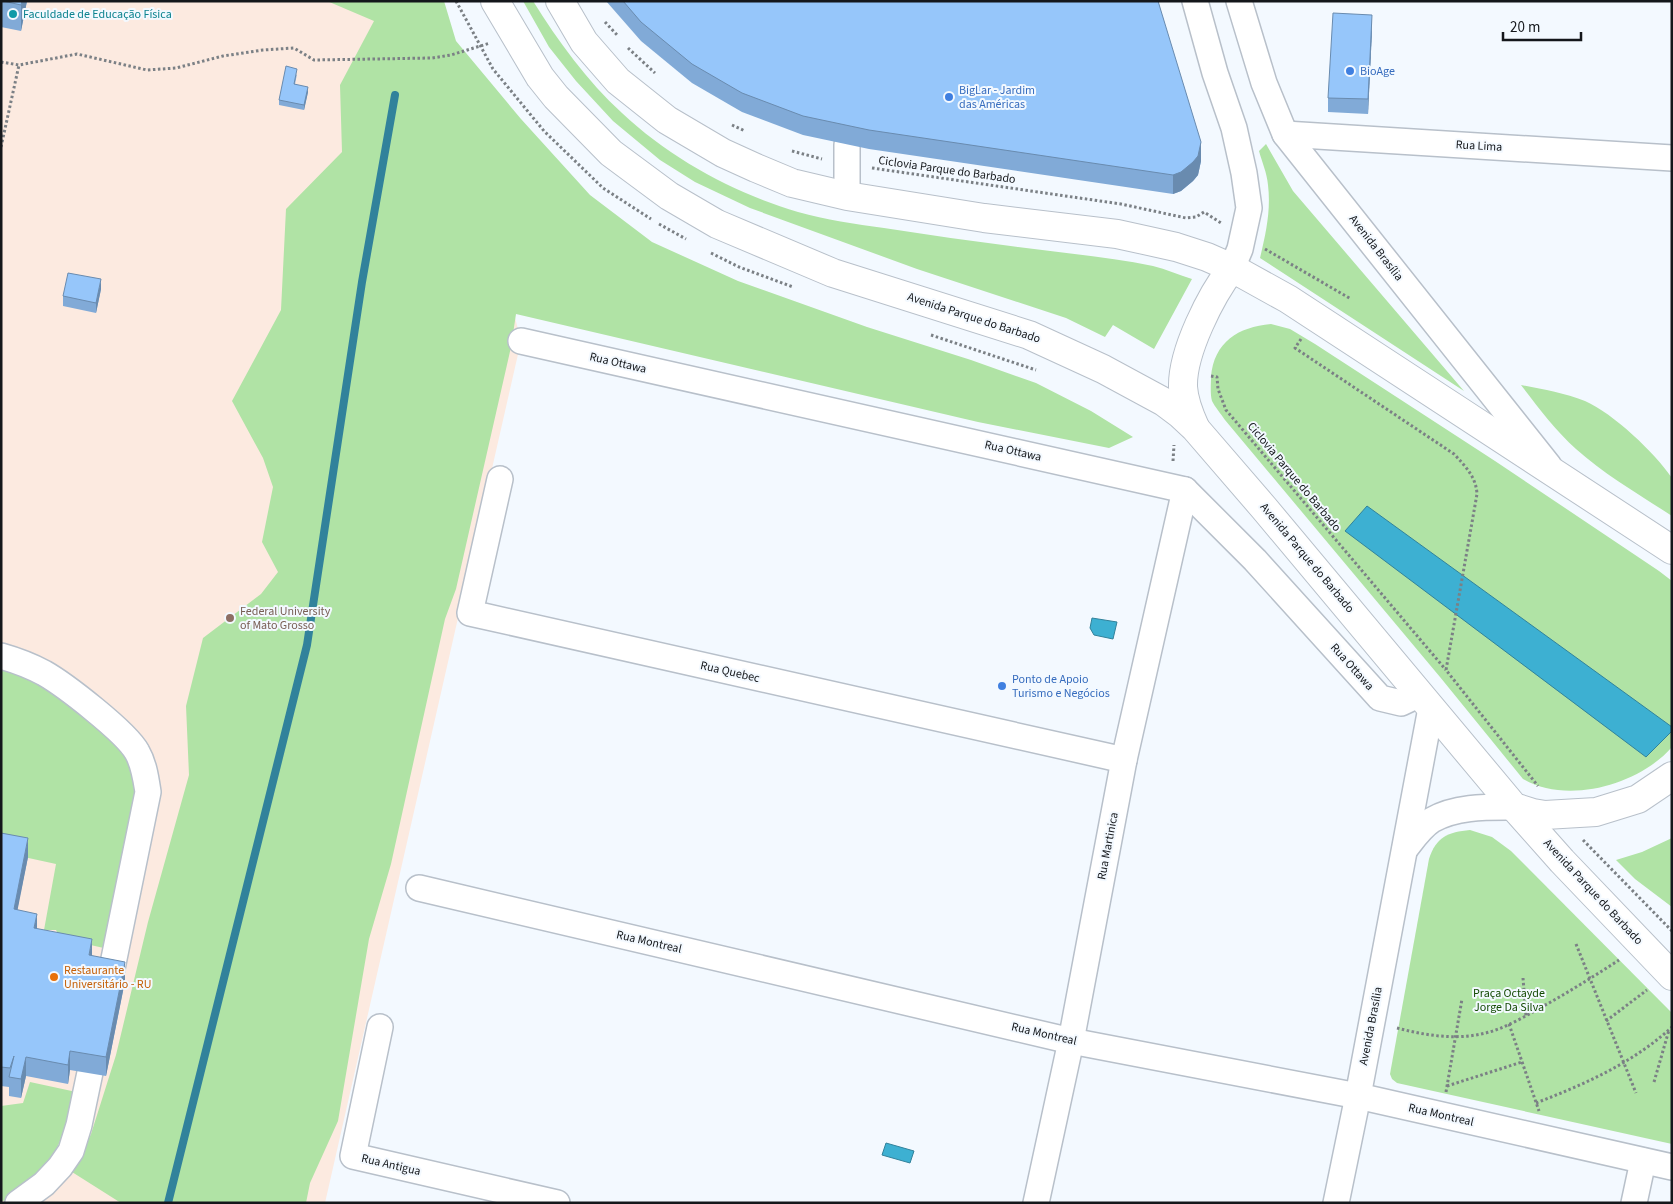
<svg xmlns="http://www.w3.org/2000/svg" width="1673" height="1204" font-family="'Source Sans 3',sans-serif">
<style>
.education{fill:#fceae0}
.green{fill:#b0e3a5}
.water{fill:#3db0d2;stroke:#31829b}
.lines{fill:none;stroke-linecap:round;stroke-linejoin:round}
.stream{stroke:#31829b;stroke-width:8}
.minor-casing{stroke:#b8c0ca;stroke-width:28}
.major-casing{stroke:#b8c0ca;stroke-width:30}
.path{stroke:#7b8085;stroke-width:3;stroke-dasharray:2.5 2.5;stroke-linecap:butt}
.minor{stroke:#fff;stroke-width:25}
.major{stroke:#fff;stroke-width:28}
.wall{fill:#81aad7}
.shaded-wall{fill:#698baf}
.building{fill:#96c6fa;stroke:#698baf}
.culture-dot{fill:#0f9aa8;stroke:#f3f9ff;stroke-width:2}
.shop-dot{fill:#3f7fe0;stroke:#f3f9ff;stroke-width:2}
.education-dot{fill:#8d6e63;stroke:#f3f9ff;stroke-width:2}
.food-dot{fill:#e8710a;stroke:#f3f9ff;stroke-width:2}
.labels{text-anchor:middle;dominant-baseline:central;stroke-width:4;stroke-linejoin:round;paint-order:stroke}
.culture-label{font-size:12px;fill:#0d838f;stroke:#f3f9ff;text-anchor:start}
.shop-label{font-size:12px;fill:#366cbe;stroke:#f3f9ff;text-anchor:start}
.street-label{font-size:12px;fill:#14171b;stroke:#f3f9ff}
.education-label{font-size:12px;fill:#785e54;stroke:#f3f9ff;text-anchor:start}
.food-label{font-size:12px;fill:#c56008;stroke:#f3f9ff;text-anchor:start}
.park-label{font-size:12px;fill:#144b04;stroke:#f3f9ff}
</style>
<rect width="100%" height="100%" fill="#f3f9ff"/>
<path class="education" d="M 1,1 L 438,1 L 454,79 L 521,341 L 325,1203 L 1,1203 Z"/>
<g class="green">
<path d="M 327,1 L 444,1 L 456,41 L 521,119 L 590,195 L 652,242 L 738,281 L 867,327 L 971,360 L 1036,383 L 1091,411 L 1133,437 L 1109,448 L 978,422 L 516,314 L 511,347 L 456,589 L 445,619 L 391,864 L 369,939 L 338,1121 L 310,1183 L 306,1203 L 121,1203 L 72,1172 L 91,1134 L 116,1055 L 148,922 L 189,775 L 186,706 L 203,638 L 261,594 L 278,572 L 262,542 L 273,487 L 263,458 L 232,401 L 281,310 L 286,209 L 342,152 L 340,85 L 374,21 Z"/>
<path d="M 523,1 L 533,1 C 558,41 587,81 622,113 C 671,159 734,193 798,212 C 826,220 855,224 884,228 C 928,235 973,241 1018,247 C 1063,253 1109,257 1153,266 C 1166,269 1179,275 1192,279 L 1154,349 L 1113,325 L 1105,337 L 1066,318 L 917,269 L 750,208 L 695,182 L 660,160 L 613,121 L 576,81 L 549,47 Z"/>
<path d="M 1266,144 L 1293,191 L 1464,391 L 1260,258 C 1266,233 1271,210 1268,185 C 1267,173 1262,162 1259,151 Z"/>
<path d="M 1271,324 L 1290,329 L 1315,344 L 1495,461 L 1659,571 L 1672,581 L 1672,747 C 1639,785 1567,805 1523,779 L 1440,677 L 1225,420 C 1221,414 1215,407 1212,401 C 1210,394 1211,384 1211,377 C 1214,342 1238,327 1271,324 Z"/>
<path d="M 1521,385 C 1542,389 1564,393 1585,401 C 1614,414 1654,452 1672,478 L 1672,516 C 1640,495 1605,475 1576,449 C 1555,430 1538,407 1521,385 Z"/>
<path d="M 1,664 L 34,676 L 107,729 L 140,770 L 108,949 L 60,938 L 56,930 L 44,930 L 56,864 L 1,852 Z"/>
<path d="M 1470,830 L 1492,837 L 1511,851 L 1672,1013 L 1672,1144 L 1397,1083 L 1392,1079 L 1390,1074 L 1429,859 C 1436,837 1448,832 1470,830 Z"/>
<path d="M 1672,838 L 1672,907 L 1635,879 L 1616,860 L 1642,852 Z"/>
<path d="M 30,1082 L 81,1093 L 46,1173 L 12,1200 L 1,1201 L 1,1106 L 23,1103 Z"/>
</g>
<g class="water">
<path d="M 1367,506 L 1672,727 L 1672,731 L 1646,757 L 1345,531 Z"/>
<path d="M 1092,618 L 1117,622 L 1113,639 L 1094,635 L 1090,628 Z"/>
<path d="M 886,1143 L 914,1151 L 910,1163 L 882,1155 Z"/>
</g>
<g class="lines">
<path class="stream" d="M 168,1203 L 307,645 L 362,282 L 395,95"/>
<defs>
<g id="minor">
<path d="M 1195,1 L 1215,73 L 1234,128 L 1244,173 L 1249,208 L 1240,249 L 1232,268"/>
<path d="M 1239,1 L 1264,83 L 1285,134 L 1549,466"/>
<path d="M 1285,134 L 1672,158"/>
<path d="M 847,145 L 847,196"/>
<path d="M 521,341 L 1185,490 L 1255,560 L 1380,698 L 1401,703 L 1420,694"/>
<path d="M 500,479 L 470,613 L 1124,760"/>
<path d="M 1,656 C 15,660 31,666 44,673 C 65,685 126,732 137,752 C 144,764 146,779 148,792 L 107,993"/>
<path d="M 1405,849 C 1413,839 1421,827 1432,820 C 1456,806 1488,807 1514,807"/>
<path d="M 419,888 L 1071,1041 L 1358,1096 L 1672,1167"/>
<path d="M 380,1027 L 353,1156 L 557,1203"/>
<path d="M 18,1203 L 44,1184 L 60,1167 L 71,1151 L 79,1125 L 97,1039"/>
<path d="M 1036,1203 L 1071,1041 L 1124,760 L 1185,490"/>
<path d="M 1336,1203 L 1358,1096 L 1431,708"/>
<path d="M 1634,1203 L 1643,1161"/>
</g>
<g id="major">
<path d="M 495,1 L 540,77 L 556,97 L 611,153 L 669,196 L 717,224 L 833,273 L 1029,335 L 1103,369 L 1164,402 L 1180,414 L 1195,428 L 1264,508 L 1514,807 L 1533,813 L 1545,815 L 1596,812 L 1638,799 L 1672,776"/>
<path d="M 560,1 L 584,42 L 618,81 L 667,120 L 723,153 L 756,168 L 792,183 L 847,196 L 984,218 L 1117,234 L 1176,247 L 1207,257 L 1232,268 L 1288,299 L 1672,550"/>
<path d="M 1195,427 C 1189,414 1184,402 1183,387 C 1182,352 1211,295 1232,268"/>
<path d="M 1514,807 L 1562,861 L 1672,976"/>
</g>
</defs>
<use href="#minor" class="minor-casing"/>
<use href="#major" class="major-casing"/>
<g class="path">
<path d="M 456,1 L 493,69 L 544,131 L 603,188 L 651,219"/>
<path d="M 605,22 L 618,36"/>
<path d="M 628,48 L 655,73"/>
<path d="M 1,62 L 19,65 L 77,54 L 147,70 L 176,68 L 223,56 L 263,50 L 294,48 L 314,60 L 432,58 L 451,55 L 490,43"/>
<path d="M 732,125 L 745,131"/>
<path d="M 1,147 L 19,65"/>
<path d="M 792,151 L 822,159"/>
<path d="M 872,168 L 1121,204 L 1186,218 L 1196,217 L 1204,212 L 1221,223"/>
<path d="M 659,224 L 686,239"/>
<path d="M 1265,249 L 1351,299"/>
<path d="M 711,253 L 739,267 L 793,287"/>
<path d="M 931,335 L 1036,370"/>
<path d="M 1301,339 L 1295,348 L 1454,454 C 1466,467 1476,477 1477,494 L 1446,670 L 1538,786"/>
<path d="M 1211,376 L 1217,377 L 1218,389 L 1226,410 L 1446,670"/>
<path d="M 1173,461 L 1174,445"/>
<path d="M 1583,840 L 1672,931"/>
<path d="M 1576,944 L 1636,1093"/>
<path d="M 1523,978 L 1526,1016"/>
<path d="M 1606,1021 L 1647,990"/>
<path d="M 1509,1024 L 1539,1111"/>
<path d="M 1397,1028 C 1424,1035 1453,1040 1481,1034 C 1502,1030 1522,1018 1540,1008 C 1567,993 1593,977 1619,960"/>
<path d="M 1654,1082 L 1669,1030"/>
<path d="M 1447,1086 L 1522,1062"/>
<path d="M 1446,1092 L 1462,999"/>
<path d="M 1536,1103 C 1585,1084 1633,1063 1672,1027"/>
</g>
<use href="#minor" class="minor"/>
<use href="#major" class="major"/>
</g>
<g class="wall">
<path d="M 1,1 L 27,1 L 21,31 L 1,27 Z"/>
<path d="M 606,1 L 1158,1 L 1201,161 L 1198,175 L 1193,181 L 1181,191 L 1173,194 L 869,149 L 803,135 L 742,112 L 692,83 L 641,41 Z"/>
<path d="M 1372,30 L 1368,114 L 1328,112 L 1328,98 Z"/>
<path d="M 297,74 L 295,84 L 308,92 L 304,110 L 279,105 L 279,100 Z"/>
<path d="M 101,289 L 96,313 L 63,306 L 63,296 Z"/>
<path d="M 1,833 L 28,857 L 17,910 L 37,929 L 92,956 L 125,981 L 106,1076 L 70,1070 L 68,1084 L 26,1076 L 21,1098 L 9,1096 L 9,1087 L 1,1086 Z"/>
</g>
<g class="shaded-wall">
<path d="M 22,1 L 27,1 L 21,31 L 21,5 Z"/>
<path d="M 1372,15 L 1372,30 L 1368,114 L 1368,99 Z"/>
<path d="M 308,87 L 308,92 L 304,110 L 304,105 Z"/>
<path d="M 1201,142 L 1201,161 L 1198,175 L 1193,181 L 1181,191 L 1173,194 L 1173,175 Z"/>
<path d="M 101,279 L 101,289 L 96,313 L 96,303 Z"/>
<path d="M 28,838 L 28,857 L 14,928 L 14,909 Z"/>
<path d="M 37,914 L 37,933 L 34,928 Z"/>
<path d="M 92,939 L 92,958 L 89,955 Z"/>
<path d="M 125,962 L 125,981 L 106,1076 L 106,1057 Z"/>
<path d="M 70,1051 L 70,1070 L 68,1084 L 68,1065 Z"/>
<path d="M 26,1057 L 26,1076 L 21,1098 L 21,1079 Z"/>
</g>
<g class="building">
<path d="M 3,1 L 22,1 L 21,5 Z"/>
<path d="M 623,1 L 1158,1 L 1201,142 L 1198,156 L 1193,162 L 1181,172 L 1173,175 L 869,130 L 803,116 L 742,93 L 692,64 L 641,22 Z"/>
<path d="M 1333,13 L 1372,15 L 1368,99 L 1328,98 Z"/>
<path d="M 286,66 L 297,69 L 294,84 L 308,87 L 304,105 L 279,100 Z"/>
<path d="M 68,273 L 101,279 L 96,303 L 63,296 Z"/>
<path d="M 1,833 L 28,838 L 14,909 L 37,914 L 34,928 L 92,939 L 89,955 L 125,962 L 106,1057 L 70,1051 L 68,1065 L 26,1057 L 21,1079 L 9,1077 L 14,1056 L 10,1068 L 1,1067 Z"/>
</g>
<circle class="culture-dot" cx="13" cy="14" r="5"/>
<g class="shop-dot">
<circle cx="1350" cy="71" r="5"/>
<circle cx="949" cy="97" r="5"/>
<circle cx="1002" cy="686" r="5"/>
</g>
<circle class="education-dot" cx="230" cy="618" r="5"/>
<circle class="food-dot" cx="54" cy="977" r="5"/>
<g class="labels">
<g class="culture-label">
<text x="23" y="14">Faculdade de Educação Física</text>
</g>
<g class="shop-label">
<text x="1360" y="71">BioAge</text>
<text x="959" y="90">BigLar - Jardim<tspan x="959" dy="14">das Américas</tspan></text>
<text x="1012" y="679">Ponto de Apoio<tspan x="1012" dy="14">Turismo e Negócios</tspan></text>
</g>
<g class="street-label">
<text transform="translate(1479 146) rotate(3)">Rua Lima</text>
<text transform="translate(947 170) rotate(8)">Ciclovia Parque do Barbado</text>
<text transform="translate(1376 248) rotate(52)">Avenida Brasília</text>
<text transform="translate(974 318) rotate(18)">Avenida Parque do Barbado</text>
<text transform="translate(618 363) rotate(13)">Rua Ottawa</text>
<text transform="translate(1013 451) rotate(13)">Rua Ottawa</text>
<text transform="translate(1294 477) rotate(50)">Ciclovia Parque do Barbado</text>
<text transform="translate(1307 558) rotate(50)">Avenida Parque do Barbado</text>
<text transform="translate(1352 667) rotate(48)">Rua Ottawa</text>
<text transform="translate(730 672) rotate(13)">Rua Quebec</text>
<text transform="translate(1108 846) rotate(-79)">Rua Martinica</text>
<text transform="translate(1593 892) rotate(47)">Avenida Parque do Barbado</text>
<text transform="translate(649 942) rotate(13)">Rua Montreal</text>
<text transform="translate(1371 1026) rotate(-79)">Avenida Brasília</text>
<text transform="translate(1044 1034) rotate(13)">Rua Montreal</text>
<text transform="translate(1441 1115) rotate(13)">Rua Montreal</text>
<text transform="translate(391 1165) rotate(13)">Rua Antigua</text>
</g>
<g class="education-label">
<text x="240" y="611">Federal University<tspan x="240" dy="14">of Mato Grosso</tspan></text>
</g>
<g class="food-label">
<text x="64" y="970">Restaurante<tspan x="64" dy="14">Universitário - RU</tspan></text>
</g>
<g class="park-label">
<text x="1509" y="993">Praça Octayde<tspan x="1509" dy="14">Jorge Da Silva</tspan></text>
</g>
</g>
<rect width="1673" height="1204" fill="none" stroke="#14171b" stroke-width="5"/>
<path d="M1503 32v8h78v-8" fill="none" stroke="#14171b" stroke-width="2.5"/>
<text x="1510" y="32" font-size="15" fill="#14171b" stroke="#f3f9ff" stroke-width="4" paint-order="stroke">20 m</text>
</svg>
